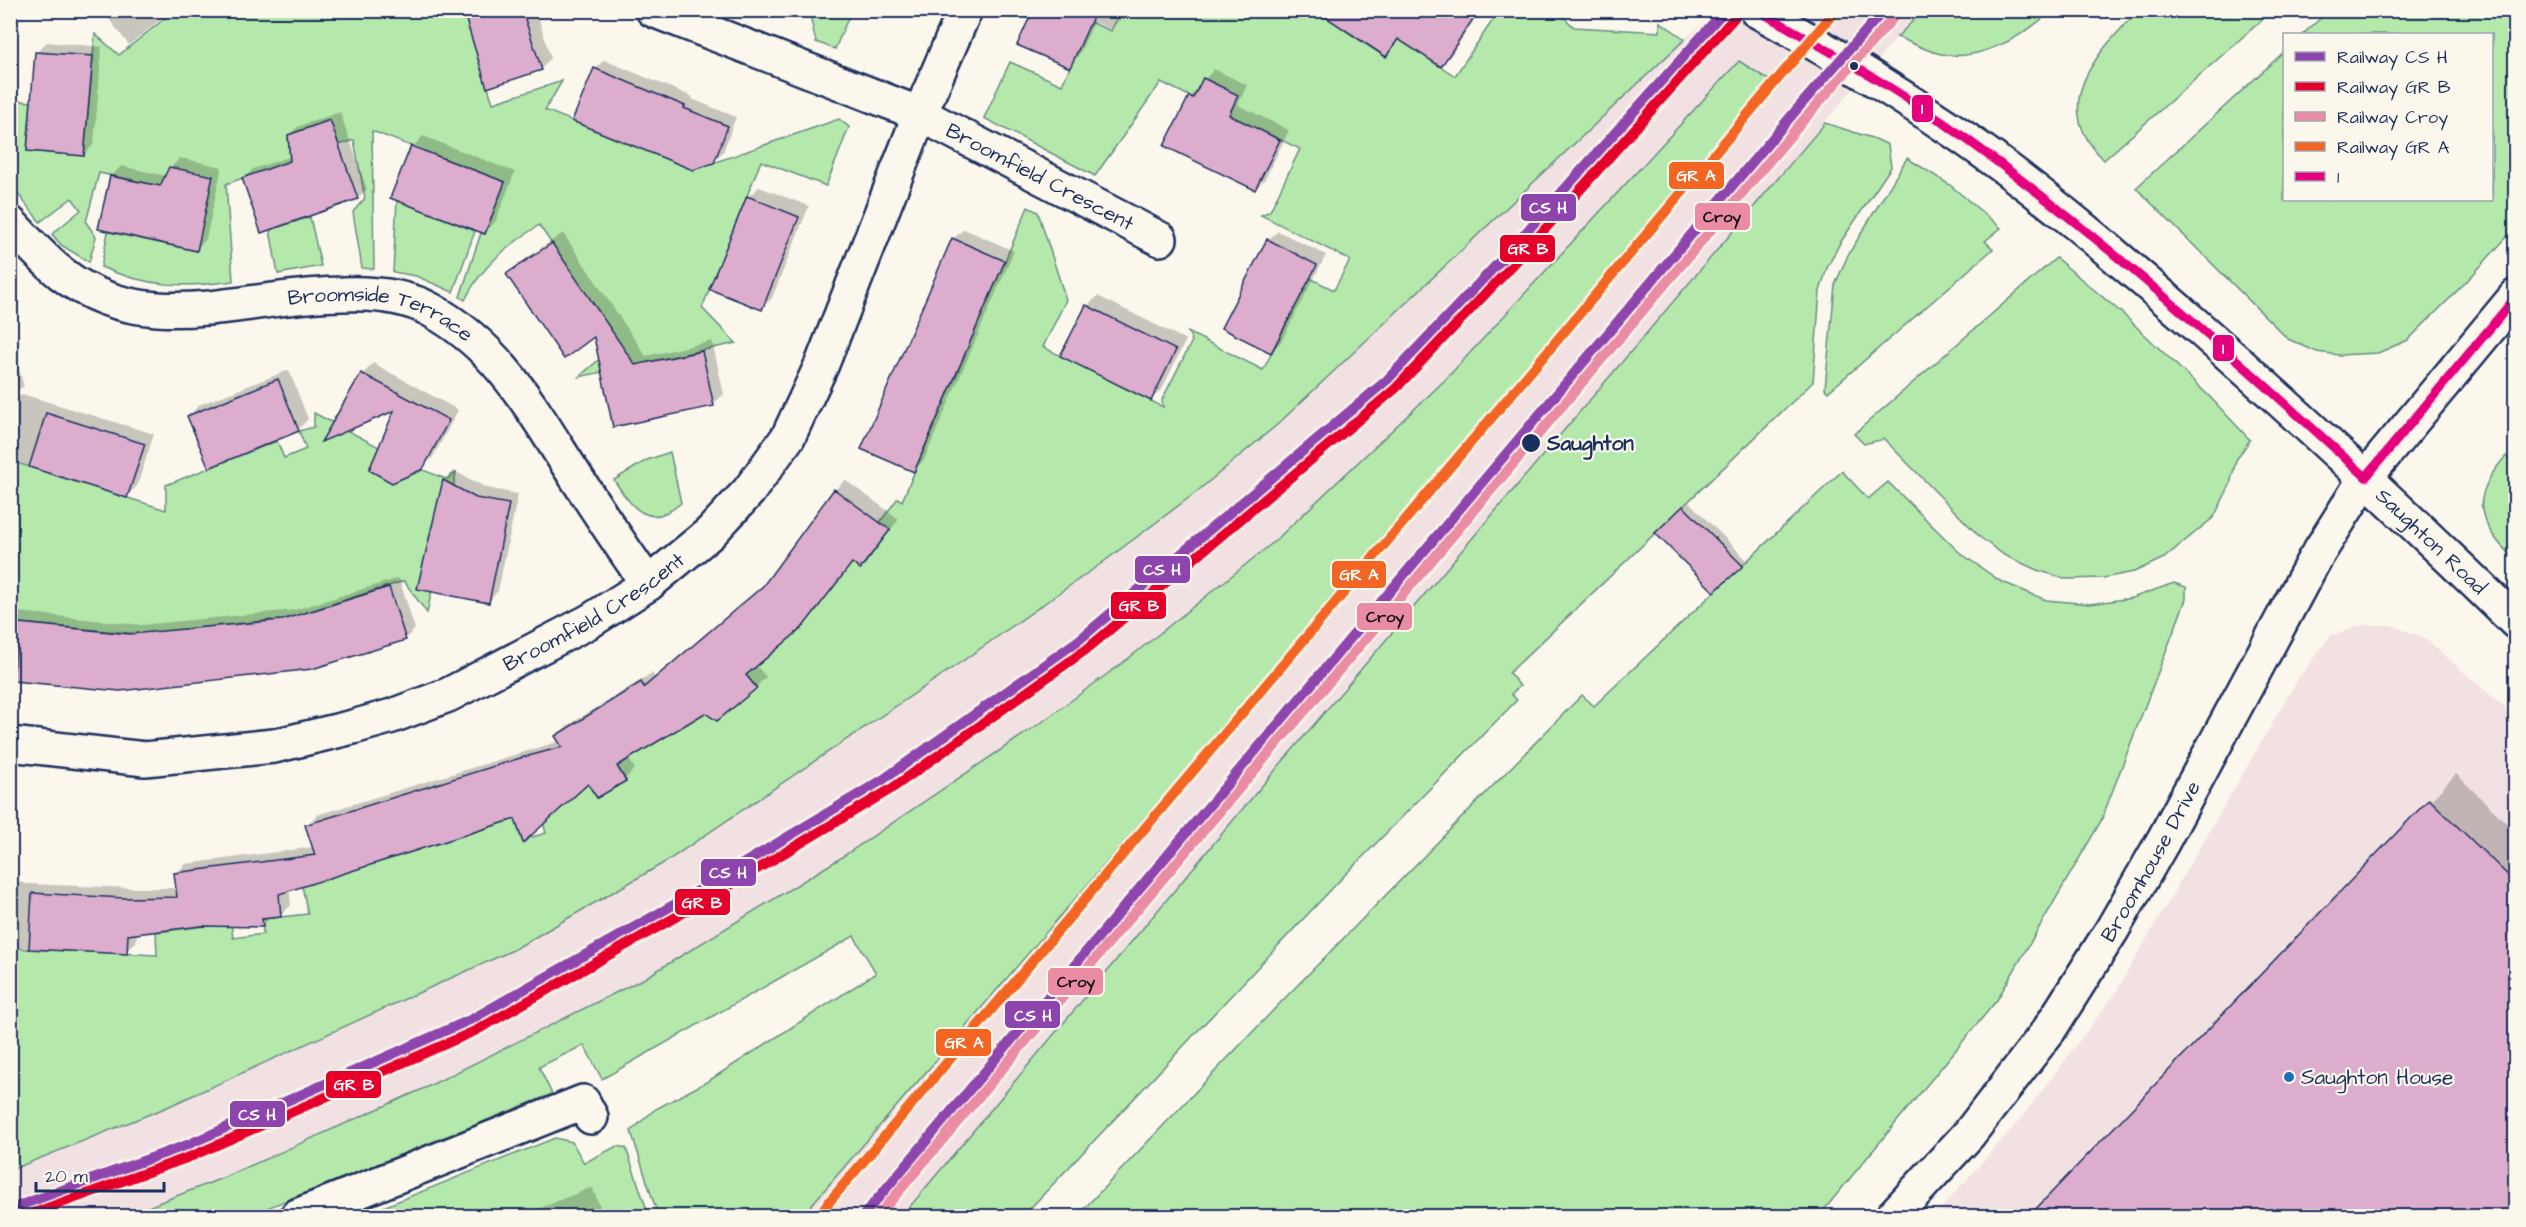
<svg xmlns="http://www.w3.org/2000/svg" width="2526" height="1227" font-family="'Architects Daughter',sans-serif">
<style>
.built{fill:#f2e1e3}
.green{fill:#b5e9ab;stroke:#688c84;stroke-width:1.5}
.shadow{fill:#0003}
.building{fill:#ddadce;stroke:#1b2f5e;stroke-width:1.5}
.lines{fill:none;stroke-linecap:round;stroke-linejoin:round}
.street-casing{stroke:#1b2f5e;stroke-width:38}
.secondary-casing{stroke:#1b2f5e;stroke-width:38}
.street{stroke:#fbf7ec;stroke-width:33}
.secondary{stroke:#fbf7ec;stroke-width:33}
.bus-1-casing{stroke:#fbf7ec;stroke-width:14}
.bus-1{stroke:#e5007d;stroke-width:9}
.rail-1-casing{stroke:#fbf7ec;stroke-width:15}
.rail-2-casing{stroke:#fbf7ec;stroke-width:15}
.rail-3-casing{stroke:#fbf7ec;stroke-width:15}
.rail-4-casing{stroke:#fbf7ec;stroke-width:15}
.rail-1{stroke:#8e44ad;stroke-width:10}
.rail-2{stroke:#e4002b;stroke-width:10}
.rail-3{stroke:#e98ca4;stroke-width:10}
.rail-4{stroke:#f26522;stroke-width:10}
.bus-dot{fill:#1b2f5e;stroke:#fbf7ec;stroke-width:2}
.poi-dot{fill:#1f6fb2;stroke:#fbf7ec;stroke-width:2}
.labels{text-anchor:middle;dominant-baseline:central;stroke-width:4.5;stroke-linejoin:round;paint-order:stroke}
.street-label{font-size:21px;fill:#1b2f5e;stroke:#fbf7ec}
.stop-label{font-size:21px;font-weight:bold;fill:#1b2f5e;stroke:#fbf7ec;text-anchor:start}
.poi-label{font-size:21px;fill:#1b2f5e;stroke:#fbf7ec;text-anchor:start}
.line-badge{stroke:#fbf7ec;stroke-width:2}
.badge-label{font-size:16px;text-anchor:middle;font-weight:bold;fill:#fff}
.pale-badge-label{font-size:16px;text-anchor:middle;font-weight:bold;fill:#111}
</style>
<rect width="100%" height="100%" fill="#fbf7ec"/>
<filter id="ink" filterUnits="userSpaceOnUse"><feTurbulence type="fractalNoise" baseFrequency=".0167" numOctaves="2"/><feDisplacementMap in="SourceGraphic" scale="12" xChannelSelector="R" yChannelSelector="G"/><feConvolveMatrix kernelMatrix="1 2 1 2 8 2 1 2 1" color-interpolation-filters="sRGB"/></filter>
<g filter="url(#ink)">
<g class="built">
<path d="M 1717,11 L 1924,11 L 1897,37 L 1261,787 L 902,1216 L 802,1216 L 1143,819 L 839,859 L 645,978 L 569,1017 L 427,1087 L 225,1177 L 125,1216 L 11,1216 L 11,1170 L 165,1108 L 513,950 L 667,861 L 1025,617 L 1162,519 L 1278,424 L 1678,45 Z"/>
<path d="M 2363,625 L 2391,625 L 2424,638 L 2515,716 L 2515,1216 L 1934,1216 L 2020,1120 L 2114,995 L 2298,679 L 2330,636 Z"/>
</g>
<g class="green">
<path d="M 1120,10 L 1355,11 L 1343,29 L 1385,57 L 1398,38 L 1455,76 L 1499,11 L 1557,11 L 1574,27 L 1660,32 L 1660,22 L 1685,39 L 1278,424 L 1194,494 L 1102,563 L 967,658 L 667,861 L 513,950 L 165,1108 L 11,1170 L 10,948 L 157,955 L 156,932 L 231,923 L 233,938 L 263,934 L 262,919 L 308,914 L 302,886 L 418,850 L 412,831 L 443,842 L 515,819 L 522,840 L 546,833 L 540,812 L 588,784 L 597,798 L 626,781 L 617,766 L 689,722 L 801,629 L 850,562 L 861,569 L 890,530 L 880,522 L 898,498 L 902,501 L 1028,207 L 1038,212 L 1066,300 L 1043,347 L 1163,407 L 1162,400 L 1192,341 L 1188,332 L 1263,370 L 1310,278 L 1334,290 L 1350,260 L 1261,215 L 1270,211 L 1300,149 L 1229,115 L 1238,95 L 1203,78 L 1193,98 L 1161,82 L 1095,176 L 984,118 L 1010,62 L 1062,85 L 1090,22 L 1111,31 Z"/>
<path d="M 1924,10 L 2051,10 L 2051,11 C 2024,36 1980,62 1941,54 C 1926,51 1911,42 1897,37 Z"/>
<path d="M 2139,10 L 2272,11 L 2104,160 C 2047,105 2096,54 2139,10 Z"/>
<path d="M 2330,10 L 2515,11 L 2515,228 L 2468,280 L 2408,340 L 2378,353 L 2339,355 L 2317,352 L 2288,339 L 2136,188 L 2284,52 L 2284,200 L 2492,200 L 2492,34 L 2303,34 Z"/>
<path d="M 174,11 L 463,11 L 493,103 L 562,81 L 545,110 L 693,170 L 839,119 L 849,127 L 826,186 L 761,161 L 702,308 L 736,343 L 579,377 L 619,342 L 539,225 C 508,246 482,265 465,300 L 460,297 L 481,233 L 485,234 L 505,182 L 372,131 L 374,269 L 362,268 L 353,212 L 365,198 L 354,140 L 339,145 L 330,120 L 288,135 L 290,161 L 226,184 L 233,281 C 183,288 148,287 101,267 L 108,232 L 197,251 L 160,186 L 99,173 L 86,222 L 96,237 L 89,262 L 61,245 L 52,234 L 81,210 L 72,198 L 40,222 L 11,185 L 11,100 L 31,102 L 27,151 L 84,156 L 95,34 L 119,55 Z"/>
<path d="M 809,11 L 851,11 L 835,49 L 816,42 Z"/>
<path d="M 1739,61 L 1780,87 L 1144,819 L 802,1216 L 658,1216 L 631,1131 L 654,1110 L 710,1080 L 876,973 L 854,936 L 602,1079 L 584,1045 L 539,1067 L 552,1094 L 247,1216 L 125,1216 L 225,1177 L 427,1087 L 645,978 L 839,859 L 1042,722 L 1129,658 L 1275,541 L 1445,380 Z"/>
<path d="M 1825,123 L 1878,140 L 1888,145 L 1891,167 L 1840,243 L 1827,268 L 1820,291 L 1813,382 L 1509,673 L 1520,686 L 1511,694 L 1517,700 L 1342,878 L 1023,1216 L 902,1216 L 1261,787 Z"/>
<path d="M 1907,158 L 1950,185 L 2001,228 L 1985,241 L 1993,249 L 1828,392 L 1825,389 L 1835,285 L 1848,255 Z"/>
<path d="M 397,200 L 475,231 L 453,292 L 416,276 L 393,272 Z"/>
<path d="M 310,217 L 321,266 L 278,274 L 270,230 Z"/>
<path d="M 2056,258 L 2123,314 L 2209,396 L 2250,440 L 2236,460 L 2230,485 L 2214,517 L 2164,558 L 2134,572 L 2103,578 L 2067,579 L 2037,570 L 2004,555 L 1981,538 L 1884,439 L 1864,444 L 1854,434 Z"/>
<path d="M 314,413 L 379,447 L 369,470 L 392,483 L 423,470 L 446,479 L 456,473 L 445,528 L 432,526 L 429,540 L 442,543 L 427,613 L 404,581 L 273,623 L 272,620 L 139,634 L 11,622 L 11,461 L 166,510 L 166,485 L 277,441 L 284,458 L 306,449 L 299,431 L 314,427 Z"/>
<path d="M 670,452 L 681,503 C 649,531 632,508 614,480 L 647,460 Z"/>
<path d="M 2506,456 L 2515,465 L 2515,560 C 2477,523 2468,498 2506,456 Z"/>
<path d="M 1842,471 L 1868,499 L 1888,482 L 1959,552 L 2000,581 L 2046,600 L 2090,604 L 2132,598 L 2174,583 L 2186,587 L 2186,599 L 2101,821 L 1997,1000 L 1819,1216 L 1077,1216 L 1284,999 L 1582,695 L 1594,706 Z"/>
<path d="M 555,1138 L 572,1142 L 584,1163 L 617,1146 L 626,1148 L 649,1216 L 361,1216 Z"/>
</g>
<g class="shadow">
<path d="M 102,10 L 172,10 L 129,45 Z"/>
<path d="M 464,10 L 536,10 L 551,58 L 541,69 Z"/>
<path d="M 1034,10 L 1124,10 L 1120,20 L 1110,29 L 1094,22 L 1078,57 L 1069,66 Z"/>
<path d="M 1357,10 L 1481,10 L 1451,55 L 1441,65 L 1400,39 L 1386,55 Z"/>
<path d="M 47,42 L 102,47 L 94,144 L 84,155 L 37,52 Z"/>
<path d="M 604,60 L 693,97 L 692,99 L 736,117 L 723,152 L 713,161 L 595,69 Z"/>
<path d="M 1214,69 L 1247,85 L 1238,105 L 1289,130 L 1265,179 L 1255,189 L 1166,145 L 1190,97 Z"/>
<path d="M 340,112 L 367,189 L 357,198 L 243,179 L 253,169 L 291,156 L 289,135 L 299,126 Z"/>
<path d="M 423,136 L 515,172 L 495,222 L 484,233 L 413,147 Z"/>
<path d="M 180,158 L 222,167 L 206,239 L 196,249 L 111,176 L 121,166 L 166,176 L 170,168 Z"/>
<path d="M 759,187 L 809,206 L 772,298 L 761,309 L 748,197 Z"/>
<path d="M 964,229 L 1014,251 L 924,460 L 914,470 L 953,239 Z"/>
<path d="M 1278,231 L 1326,255 L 1281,342 L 1271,352 L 1268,240 Z"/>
<path d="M 563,233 L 646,356 L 712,341 L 724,394 L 713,404 L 614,426 L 595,335 L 508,274 L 518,264 Z"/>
<path d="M 1098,296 L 1186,340 L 1162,389 L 1151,399 L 1087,306 Z"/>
<path d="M 10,339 L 24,386 L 10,396 Z"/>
<path d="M 373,363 L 458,410 L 433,457 L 422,468 L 396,409 L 324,439 L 363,374 Z"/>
<path d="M 289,370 L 308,419 L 298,430 L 189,416 L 199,405 Z"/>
<path d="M 22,394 L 154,434 L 137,486 L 127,496 L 10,460 L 10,405 Z"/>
<path d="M 454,471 L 487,488 L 518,494 L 498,591 L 488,602 L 444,481 Z"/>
<path d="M 845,480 L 899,519 L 870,557 L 860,567 L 853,562 L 812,616 L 756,665 L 766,677 L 756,687 L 705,711 L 628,758 L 635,769 L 625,779 L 598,796 L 589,782 L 516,818 L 289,889 L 291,905 L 281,915 L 272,916 L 262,926 L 201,925 L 137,932 L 136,942 L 126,952 L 10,947 L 10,880 L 27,884 L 135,888 L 177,888 L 175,874 L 186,864 L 314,847 L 307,825 L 317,815 L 560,741 L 557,736 L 567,726 L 652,673 L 655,678 L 767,583 L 835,490 Z"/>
<path d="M 1689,502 L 1747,560 L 1714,590 L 1657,533 Z"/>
<path d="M 399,578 L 415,629 L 405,639 L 312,667 L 120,690 L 10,680 L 10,611 L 141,625 L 294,610 Z"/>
<path d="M 2456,774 L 2516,832 L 2516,1216 L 2031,1216 Z"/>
<path d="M 592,1187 L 604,1216 L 521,1216 Z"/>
</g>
<g class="building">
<path d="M 463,10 L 522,10 L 542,70 L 487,88 Z"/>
<path d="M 1033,10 L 1096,10 L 1070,68 L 1017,45 Z"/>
<path d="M 1315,10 L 1479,10 L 1441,67 L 1398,39 L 1386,57 Z"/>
<path d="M 35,52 L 93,56 L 84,156 L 27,151 Z"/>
<path d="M 594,68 L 685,106 L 684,108 L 728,126 L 714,163 L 693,170 L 572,121 Z"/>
<path d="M 1203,78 L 1238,95 L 1229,115 L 1280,140 L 1255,190 L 1164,146 L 1189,96 L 1193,98 Z"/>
<path d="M 330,120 L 358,199 L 261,233 L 242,178 L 290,161 L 288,135 Z"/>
<path d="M 411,146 L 505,182 L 485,234 L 390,198 Z"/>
<path d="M 169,167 L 213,176 L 197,251 L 98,229 L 110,176 L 160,186 Z"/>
<path d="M 747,196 L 799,217 L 762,310 L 709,289 Z"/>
<path d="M 952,238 L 1005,261 L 914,472 L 861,449 Z"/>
<path d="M 1267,239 L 1317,265 L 1271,353 L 1221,328 Z"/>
<path d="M 552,243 L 635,365 L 702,351 L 714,406 L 613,427 L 594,337 L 564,359 L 506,274 Z"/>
<path d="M 1086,305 L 1176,350 L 1151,401 L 1060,356 Z"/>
<path d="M 361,373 L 449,420 L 423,469 L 392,483 L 369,470 L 394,411 L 321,442 Z"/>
<path d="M 278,379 L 299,431 L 209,468 L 187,416 Z"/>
<path d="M 46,413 L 145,444 L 127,498 L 29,467 Z"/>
<path d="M 443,480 L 476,498 L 509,504 L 489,603 L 417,589 Z"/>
<path d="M 834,489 L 890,530 L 860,569 L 852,563 L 802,628 L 746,675 L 757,688 L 717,721 L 705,713 L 617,766 L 626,781 L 597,798 L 588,784 L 523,843 L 515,819 L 279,894 L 281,917 L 262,919 L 263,927 L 201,926 L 128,935 L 127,954 L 29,949 L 32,893 L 124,898 L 177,897 L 174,873 L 315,855 L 305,825 L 517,759 L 562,747 L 555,736 L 641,682 L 644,687 L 763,586 Z"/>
<path d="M 1683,506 L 1743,566 L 1714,592 L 1655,533 Z"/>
<path d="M 389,587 L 406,640 L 312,669 L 120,691 L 13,681 L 19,623 L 130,634 L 282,620 Z"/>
<path d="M 2429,799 L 2516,883 L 2516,1216 L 2029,1216 Z"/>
</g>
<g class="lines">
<defs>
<g id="street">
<path id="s1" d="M 653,10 L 920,114 L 1160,239"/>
<path id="s2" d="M 10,223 C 27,241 43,259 62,274 C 147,340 247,294 343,294 C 372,293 404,295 431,310 C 495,345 527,400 565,460 C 592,502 619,543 648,584"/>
<path id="s3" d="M 10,744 L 145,759 L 274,746 L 353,727 L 392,716 L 448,695 L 590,621 L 648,584 L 710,533 L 749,491 L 788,437 L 822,364 L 920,114 L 965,10"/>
<path d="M 297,1216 L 583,1102 L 591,1117"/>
</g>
<g id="secondary">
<path id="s4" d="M 1756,10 C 1827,49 1895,91 1961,136 C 2045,194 2122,261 2198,327 C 2307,423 2412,521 2516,622"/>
<path id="s5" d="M 1893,1216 L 1969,1134 L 2049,1030 L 2112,930 L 2163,841 L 2314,560 L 2366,477 L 2516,296"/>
</g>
</defs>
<use href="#street" class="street-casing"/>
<use href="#secondary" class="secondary-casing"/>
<use href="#street" class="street"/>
<use href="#secondary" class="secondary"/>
<defs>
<g id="bus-1">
<path d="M 1757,10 C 1828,50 1899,90 1965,138 C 2107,241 2237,359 2366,477"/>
<path d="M 2366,477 L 2516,297"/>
</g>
</defs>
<use href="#bus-1" class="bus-1-casing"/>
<use href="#bus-1" class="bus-1"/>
<defs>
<g id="rail-1">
<path d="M 10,1209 L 187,1145 L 472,1019 L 691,895 L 884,779 L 1079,640 L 1387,380 L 1502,259 L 1725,10"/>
<path d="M 863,1216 L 1798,108 L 1884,10"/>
</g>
<path id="rail-2" d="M 25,1216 L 192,1156 L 477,1030 L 697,905 L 891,789 L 1087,649 L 1395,389 L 1511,267 L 1734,18"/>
<path id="rail-3" d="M 878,1216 L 1807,116 L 1893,18"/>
<path id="rail-4" d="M 824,1208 L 1836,10"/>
</defs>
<use href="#rail-1" class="rail-1-casing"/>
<use href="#rail-2" class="rail-2-casing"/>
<use href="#rail-3" class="rail-3-casing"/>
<use href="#rail-4" class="rail-4-casing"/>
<use href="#rail-1" class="rail-1"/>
<use href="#rail-2" class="rail-2"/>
<use href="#rail-3" class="rail-3"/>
<use href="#rail-4" class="rail-4"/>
</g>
</g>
<g class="bus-dot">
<circle cx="1854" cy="66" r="5"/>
<circle cx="1531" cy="443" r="10"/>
</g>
<circle class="poi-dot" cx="2289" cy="1077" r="6"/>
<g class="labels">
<g class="street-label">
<text stroke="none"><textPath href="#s1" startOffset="422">Broomfield Crescent</textPath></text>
<text stroke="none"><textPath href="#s2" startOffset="404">Broomside Terrace</textPath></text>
<text stroke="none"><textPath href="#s4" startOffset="862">Saughton Road</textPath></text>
<text stroke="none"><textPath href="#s3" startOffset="615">Broomfield Crescent</textPath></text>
<text stroke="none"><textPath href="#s5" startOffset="440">Broomhouse Drive</textPath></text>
</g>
<g class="stop-label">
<text x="1547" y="443">Saughton</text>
</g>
<g class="poi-label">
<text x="2301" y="1077">Saughton House</text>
</g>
</g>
<g class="line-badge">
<rect x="1911" y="94" width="23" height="29" rx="6" fill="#e5007d"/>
<rect x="1668" y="161" width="57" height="29" rx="6" fill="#f26522"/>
<rect x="1520" y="193" width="57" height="29" rx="6" fill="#8e44ad"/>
<rect x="1694" y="202" width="57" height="29" rx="6" fill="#e98ca4"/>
<rect x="1499" y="234" width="57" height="29" rx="6" fill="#e4002b"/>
<rect x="2212" y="334" width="23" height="28" rx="6" fill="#e5007d"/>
<rect x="1134" y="555" width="57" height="29" rx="6" fill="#8e44ad"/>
<rect x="1331" y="560" width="56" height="29" rx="6" fill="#f26522"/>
<rect x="1110" y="591" width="57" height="29" rx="6" fill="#e4002b"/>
<rect x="1356" y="602" width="57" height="29" rx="6" fill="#e98ca4"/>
<rect x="700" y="858" width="57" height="29" rx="6" fill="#8e44ad"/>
<rect x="674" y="888" width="57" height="28" rx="6" fill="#e4002b"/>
<rect x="1047" y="967" width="57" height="29" rx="6" fill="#e98ca4"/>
<rect x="1004" y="1000" width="57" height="29" rx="6" fill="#8e44ad"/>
<rect x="935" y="1028" width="57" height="29" rx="6" fill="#f26522"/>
<rect x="325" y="1070" width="57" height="29" rx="6" fill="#e4002b"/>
<rect x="229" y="1100" width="57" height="28" rx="6" fill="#8e44ad"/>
</g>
<g class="badge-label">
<text x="1922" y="114">1</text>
<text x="1696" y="181">GR A</text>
<text x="1548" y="213">CS H</text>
<text x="1528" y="254">GR B</text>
<text x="2223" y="354">1</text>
<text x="1162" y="575">CS H</text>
<text x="1359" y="580">GR A</text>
<text x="1139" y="611">GR B</text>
<text x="728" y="878">CS H</text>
<text x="702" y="908">GR B</text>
<text x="1033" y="1021">CS H</text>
<text x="964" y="1048">GR A</text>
<text x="354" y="1090">GR B</text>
<text x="257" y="1120">CS H</text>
</g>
<g class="pale-badge-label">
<text x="1722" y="222">Croy</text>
<text x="1385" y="622">Croy</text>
<text x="1076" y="987">Croy</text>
</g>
<rect width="2526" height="1227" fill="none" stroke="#fbf7ec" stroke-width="36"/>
<rect x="18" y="18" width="2490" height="1191" fill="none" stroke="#1b2f5e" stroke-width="2" filter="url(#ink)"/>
<rect x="2283" y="33" width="210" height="168" fill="#fbf7ec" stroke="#a1a7b3" stroke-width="1.5"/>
<rect x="2295" y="52" width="30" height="9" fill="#8e44ad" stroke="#a1a7b3" stroke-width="1.5"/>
<text x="2337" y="63" font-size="18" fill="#1b2f5e">Railway CS H</text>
<rect x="2295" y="82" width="30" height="9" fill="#e4002b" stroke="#a1a7b3" stroke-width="1.5"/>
<text x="2337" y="93" font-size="18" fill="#1b2f5e">Railway GR B</text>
<rect x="2295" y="112" width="30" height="9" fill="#e98ca4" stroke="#a1a7b3" stroke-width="1.5"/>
<text x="2337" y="123" font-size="18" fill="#1b2f5e">Railway Croy</text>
<rect x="2295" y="142" width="30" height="9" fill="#f26522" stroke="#a1a7b3" stroke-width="1.5"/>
<text x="2337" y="153" font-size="18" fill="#1b2f5e">Railway GR A</text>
<rect x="2295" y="172" width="30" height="9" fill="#e5007d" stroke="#a1a7b3" stroke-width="1.5"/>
<text x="2337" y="183" font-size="18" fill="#1b2f5e">1</text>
<path d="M36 1182v9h128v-9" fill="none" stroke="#1b2f5e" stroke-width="3"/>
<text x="45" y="1182" font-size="18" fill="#1b2f5e" stroke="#fbf7ec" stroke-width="4.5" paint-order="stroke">20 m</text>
</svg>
